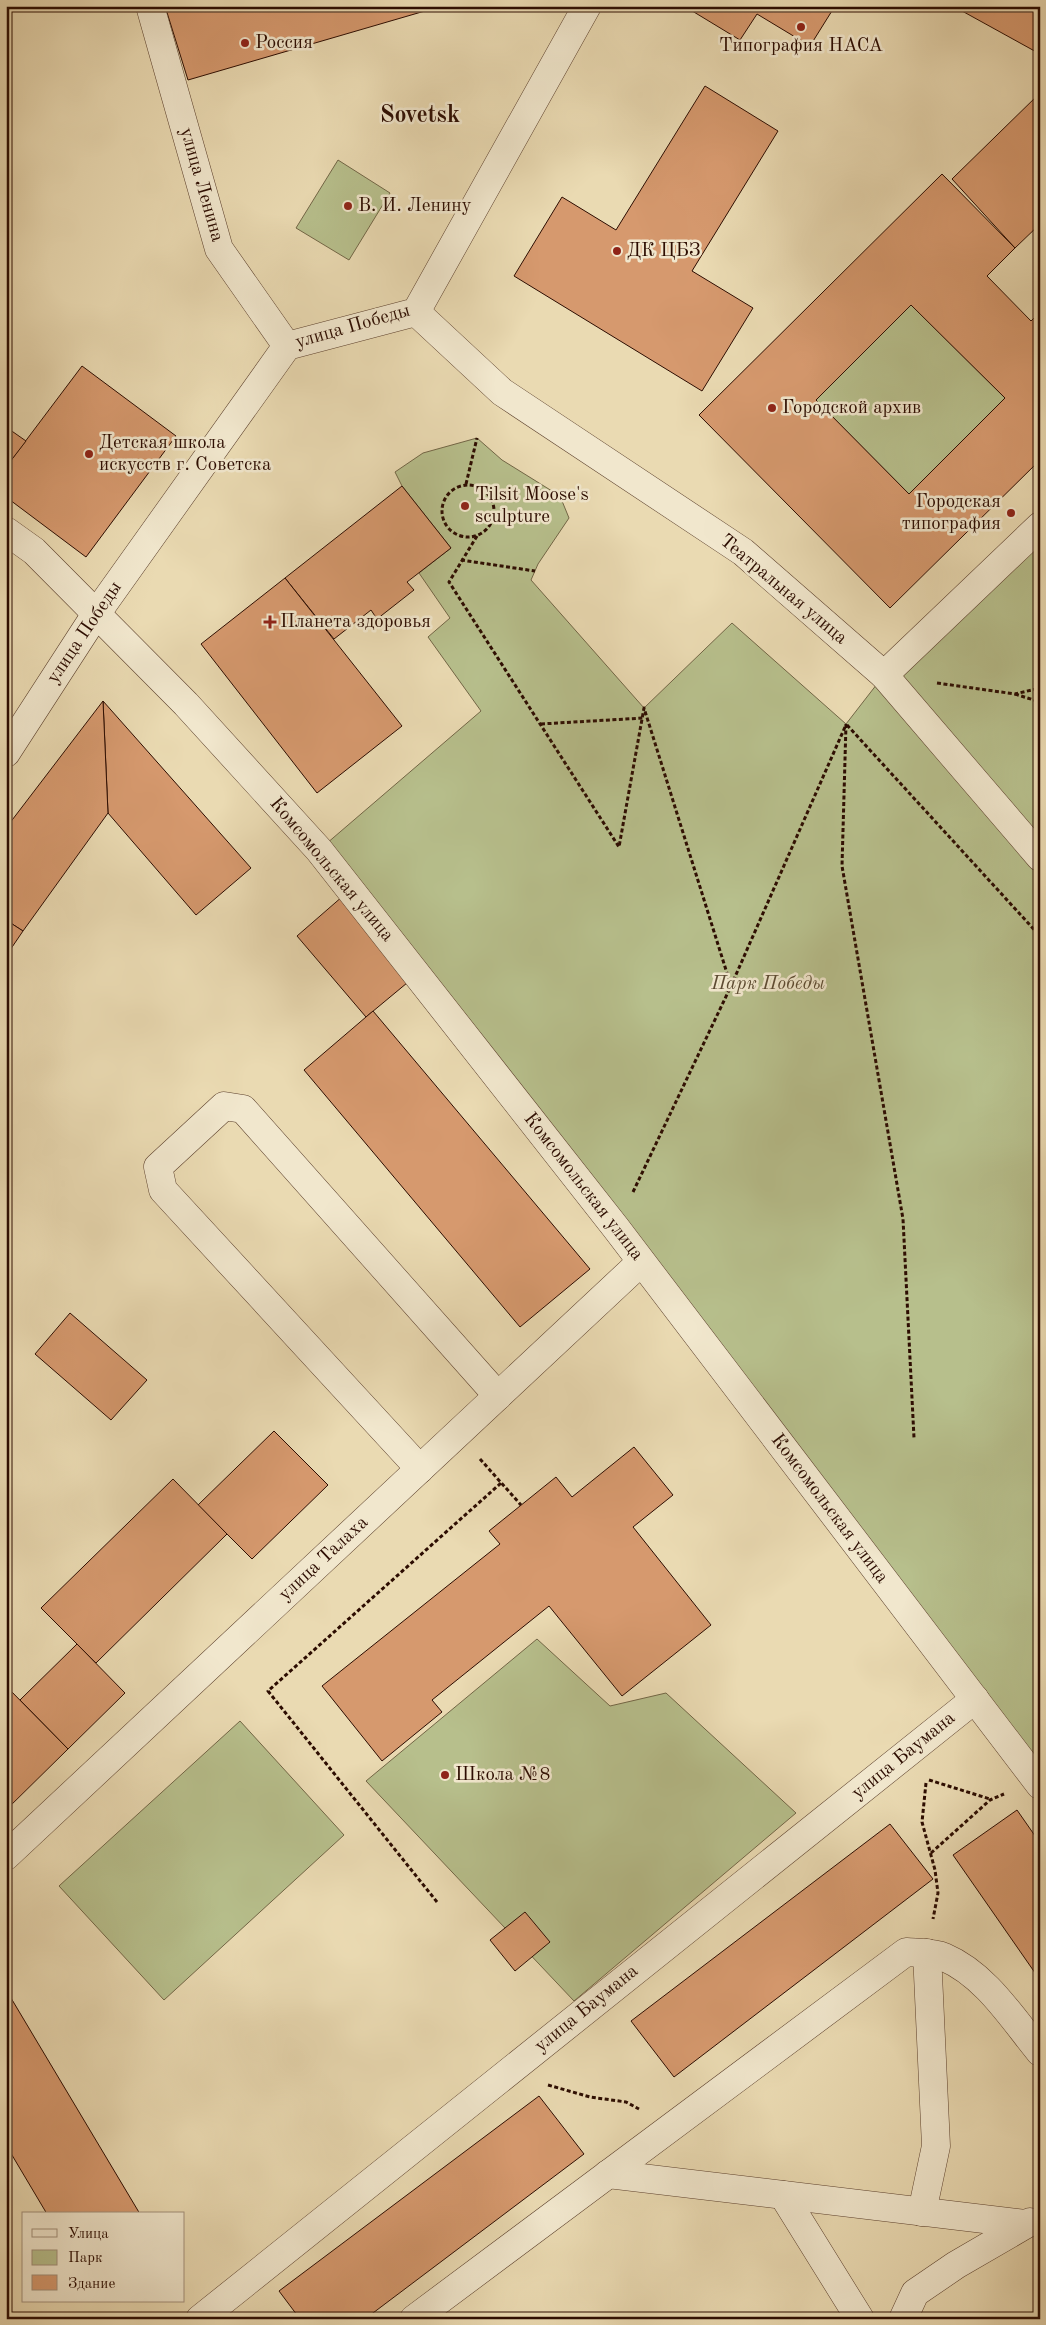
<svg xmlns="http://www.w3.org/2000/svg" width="1046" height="2325" font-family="'Old Standard TT',serif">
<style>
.green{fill:#b7bf8c;stroke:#726646}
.building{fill:#d6996e;stroke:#2c0c01;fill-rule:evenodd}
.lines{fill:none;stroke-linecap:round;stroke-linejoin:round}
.minor-casing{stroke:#5c402d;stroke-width:29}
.path{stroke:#2c0c01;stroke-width:3;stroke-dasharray:4 2.5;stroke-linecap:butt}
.minor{stroke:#f1e7cd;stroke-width:28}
.poi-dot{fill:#8f2418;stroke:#f1e7cd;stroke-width:2}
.labels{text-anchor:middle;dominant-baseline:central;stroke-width:5;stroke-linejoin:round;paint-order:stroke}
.poi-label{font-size:19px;fill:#2c0c01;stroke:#f1e7cd;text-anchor:start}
.street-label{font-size:19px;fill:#2c0c01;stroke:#f1e7cd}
.park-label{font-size:19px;font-style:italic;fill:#5d4b32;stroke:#f1e7cd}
.district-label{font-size:24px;font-weight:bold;fill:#2c0c01;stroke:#f1e7cd}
</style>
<rect width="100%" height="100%" fill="#eadab2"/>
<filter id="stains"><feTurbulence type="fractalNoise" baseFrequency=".004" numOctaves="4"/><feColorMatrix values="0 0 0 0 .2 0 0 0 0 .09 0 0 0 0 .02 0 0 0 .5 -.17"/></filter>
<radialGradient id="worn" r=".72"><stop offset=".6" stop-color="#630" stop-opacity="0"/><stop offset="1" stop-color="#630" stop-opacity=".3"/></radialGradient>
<g class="green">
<path d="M 338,160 L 390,193 L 349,260 L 296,228 Z"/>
<path d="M 911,305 L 1005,398 L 909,494 L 816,400 Z"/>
<path d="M 477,438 L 502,460 L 560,496 L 569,518 L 538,564 L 531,580 L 644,708 L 732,623 L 846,724 L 884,675 L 1040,526 L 1040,1785 L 319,850 L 481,711 L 428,637 L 450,618 L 419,573 L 451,548 L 402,486 L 395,472 L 423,453 Z"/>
<path d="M 537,1639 L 610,1706 L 666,1693 L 796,1813 L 574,2001 L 366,1781 Z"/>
<path d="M 240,1721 L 344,1835 L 164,2000 L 59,1886 Z"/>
</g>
<g class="building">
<path d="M 165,6 L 442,6 L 188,80 Z"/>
<path d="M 684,6 L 835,6 L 810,46 L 757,14 L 740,40 Z"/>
<path d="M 953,6 L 1040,6 L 1040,54 Z"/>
<path d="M 705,86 L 778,131 L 692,271 L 753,308 L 702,391 L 514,276 L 562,197 L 616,230 Z"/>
<path d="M 1040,93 L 1040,224 L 1015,248 L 952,179 Z"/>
<path d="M 942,174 L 1015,248 L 987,276 L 1031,321 L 1040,312 L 1040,460 L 890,608 L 699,415 ZM 911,305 L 1005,398 L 909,494 L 816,400 Z"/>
<path d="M 82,366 L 176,436 L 86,557 L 6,497 L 6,467 Z"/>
<path d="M 6,427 L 26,441 L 6,467 Z"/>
<path d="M 402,486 L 451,548 L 407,582 L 414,590 L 377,619 L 371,610 L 334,639 L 285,578 Z"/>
<path d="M 285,578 L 402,726 L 317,793 L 201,644 Z"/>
<path d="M 103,701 L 251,868 L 196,915 L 108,813 Z"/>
<path d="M 103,701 L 108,813 L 23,931 L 6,920 L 6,828 Z"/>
<path d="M 343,896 L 413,978 L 366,1017 L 297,936 Z"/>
<path d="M 6,920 L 23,931 L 6,956 Z"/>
<path d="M 373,1011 L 590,1269 L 520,1327 L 304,1070 Z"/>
<path d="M 70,1313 L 147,1380 L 111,1420 L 35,1354 Z"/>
<path d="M 274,1431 L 328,1485 L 252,1559 L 198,1505 Z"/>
<path d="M 634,1447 L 673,1495 L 633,1527 L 711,1625 L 622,1696 L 549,1606 L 432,1700 L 442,1712 L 382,1761 L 322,1686 L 500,1544 L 489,1531 L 556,1477 L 572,1497 Z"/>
<path d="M 173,1479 L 227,1534 L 96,1663 L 41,1608 Z"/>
<path d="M 77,1644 L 125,1693 L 68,1749 L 20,1700 Z"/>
<path d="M 6,1686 L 68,1749 L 6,1810 Z"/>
<path d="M 1017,1810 L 1040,1843 L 1040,1980 L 953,1855 Z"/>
<path d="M 890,1824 L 933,1879 L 674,2077 L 631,2021 Z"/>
<path d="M 525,1912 L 550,1942 L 515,1971 L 490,1940 Z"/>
<path d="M 8,1993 L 140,2214 L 47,2214 L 6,2145 L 6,1994 Z"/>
<path d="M 539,2096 L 584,2154 L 365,2319 L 300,2319 L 279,2291 Z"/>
</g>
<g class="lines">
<defs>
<g id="minor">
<path d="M 150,6 L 219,249 L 287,346"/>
<path d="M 416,312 L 502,392 L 743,552 L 884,675 L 1040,857"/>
<path d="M 6,531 L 34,551 L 186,704 L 319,850 L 616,1228 L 1040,1785"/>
<path d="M 884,675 L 1040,526"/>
<path d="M 6,753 L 96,614 L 287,346 L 416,312 L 587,6"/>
<path d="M 420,1469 L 163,1190 L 158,1167 L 224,1106 L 243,1109 L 498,1396"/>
<path d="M 6,1856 L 641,1262"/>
<path d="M 608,2174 L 1025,2224"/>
<path d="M 783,2195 L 860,2319"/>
<path d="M 922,2212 L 936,2146 L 927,1953"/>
<path d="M 200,2319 L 975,1699"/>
<path d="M 414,2319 L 906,1952 C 917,1953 933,1952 944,1957 C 986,1975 1012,2018 1040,2052"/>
<path d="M 903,2319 L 915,2293 L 956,2265 L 1030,2222"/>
</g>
</defs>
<use href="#minor" class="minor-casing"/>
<g class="path">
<path d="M 466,484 L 477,438"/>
<circle cx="468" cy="511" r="26"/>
<path d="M 477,536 L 449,582 L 619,847 L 644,708 L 731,986"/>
<path d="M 461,560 L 535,571"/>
<path d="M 937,683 L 1015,694 L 1040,688"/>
<path d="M 1015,694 L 1040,702"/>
<path d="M 541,724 L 643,718"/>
<path d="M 846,724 L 842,866 L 903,1219 L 914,1438"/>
<path d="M 847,725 L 1040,936"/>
<path d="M 633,1192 L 731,986 L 845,727"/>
<path d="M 480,1459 L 521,1505"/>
<path d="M 929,1780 L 990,1799"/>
<path d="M 926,1783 L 922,1822 L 935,1870 L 938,1893 L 933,1919"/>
<path d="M 931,1853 L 990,1800 L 1004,1794"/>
<path d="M 437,1902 L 268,1691 L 501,1483"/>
<path d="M 548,2085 L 590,2097 L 626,2102 L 639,2109"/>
</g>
<use href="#minor" class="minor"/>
</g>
<g class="poi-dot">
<circle cx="801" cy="27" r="5"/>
<circle cx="245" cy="43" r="5"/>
<circle cx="348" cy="206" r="5"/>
<circle cx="617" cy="251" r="5"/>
<circle cx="772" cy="408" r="5"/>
<circle cx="89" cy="454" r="5"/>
<circle cx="465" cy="506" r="5"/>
<circle cx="1011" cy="513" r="5"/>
<path d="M267.5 614.5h5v5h5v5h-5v5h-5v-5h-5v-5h5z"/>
<circle cx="445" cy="1775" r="5"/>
</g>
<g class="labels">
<g class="poi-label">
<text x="255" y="43">Россия</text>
<text x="801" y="46" text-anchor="middle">Типография НАСА</text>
<text x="358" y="206">В. И. Ленину</text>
<text x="627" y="251">ДК ЦБЗ</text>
<text x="782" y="408">Городской архив</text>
<text x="99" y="443">Детская школа<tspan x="99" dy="22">искусств г. Советска</tspan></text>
<text x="475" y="495">Tilsit Moose's<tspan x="475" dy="22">sculpture</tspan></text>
<text x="1001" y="502" text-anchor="end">Городская<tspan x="1001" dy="22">типография</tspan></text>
<text x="280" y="622">Планета здоровья</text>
<text x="455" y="1775">Школа №8</text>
</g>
<g class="street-label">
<text transform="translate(201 185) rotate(74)">улица Ленина</text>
<text transform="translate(353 327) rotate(-16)">улица Победы</text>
<text transform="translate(783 590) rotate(40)">Театральная улица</text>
<text transform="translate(85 633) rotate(-56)">улица Победы</text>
<text transform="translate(331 870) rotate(50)">Комсомольская улица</text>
<text transform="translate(583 1187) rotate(52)">Комсомольская улица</text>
<text transform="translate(829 1509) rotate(53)">Комсомольская улица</text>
<text transform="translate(324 1559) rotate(-43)">улица Талаха</text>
<text transform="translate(904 1756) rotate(-39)">улица Баумана</text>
<text transform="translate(587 2009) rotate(-39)">улица Баумана</text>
</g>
<g class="park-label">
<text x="768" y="984">Парк Победы</text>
</g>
<g class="district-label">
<text x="420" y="116">Sovetsk</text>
</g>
</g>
<rect width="1046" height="2325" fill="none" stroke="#eadab2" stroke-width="25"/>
<rect x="8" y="8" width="1031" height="2310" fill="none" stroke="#2c0c01" stroke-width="2.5"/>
<rect x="12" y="12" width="1021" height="2300" fill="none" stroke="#2c0c01"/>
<rect x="22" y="2212" width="162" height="90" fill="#f1e7cd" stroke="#a28f7b"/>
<rect x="32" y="2229" width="25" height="8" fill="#f1e7cd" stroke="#a28f7b"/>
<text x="68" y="2238" font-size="15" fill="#2c0c01">Улица</text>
<rect x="32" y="2250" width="25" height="15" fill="#b7bf8c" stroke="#a28f7b"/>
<text x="68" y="2262" font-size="15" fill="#2c0c01">Парк</text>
<rect x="32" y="2275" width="25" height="15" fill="#d6996e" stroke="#a28f7b"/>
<text x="68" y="2288" font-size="15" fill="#2c0c01">Здание</text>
<rect width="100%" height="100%" filter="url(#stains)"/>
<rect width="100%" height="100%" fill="url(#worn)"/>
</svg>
